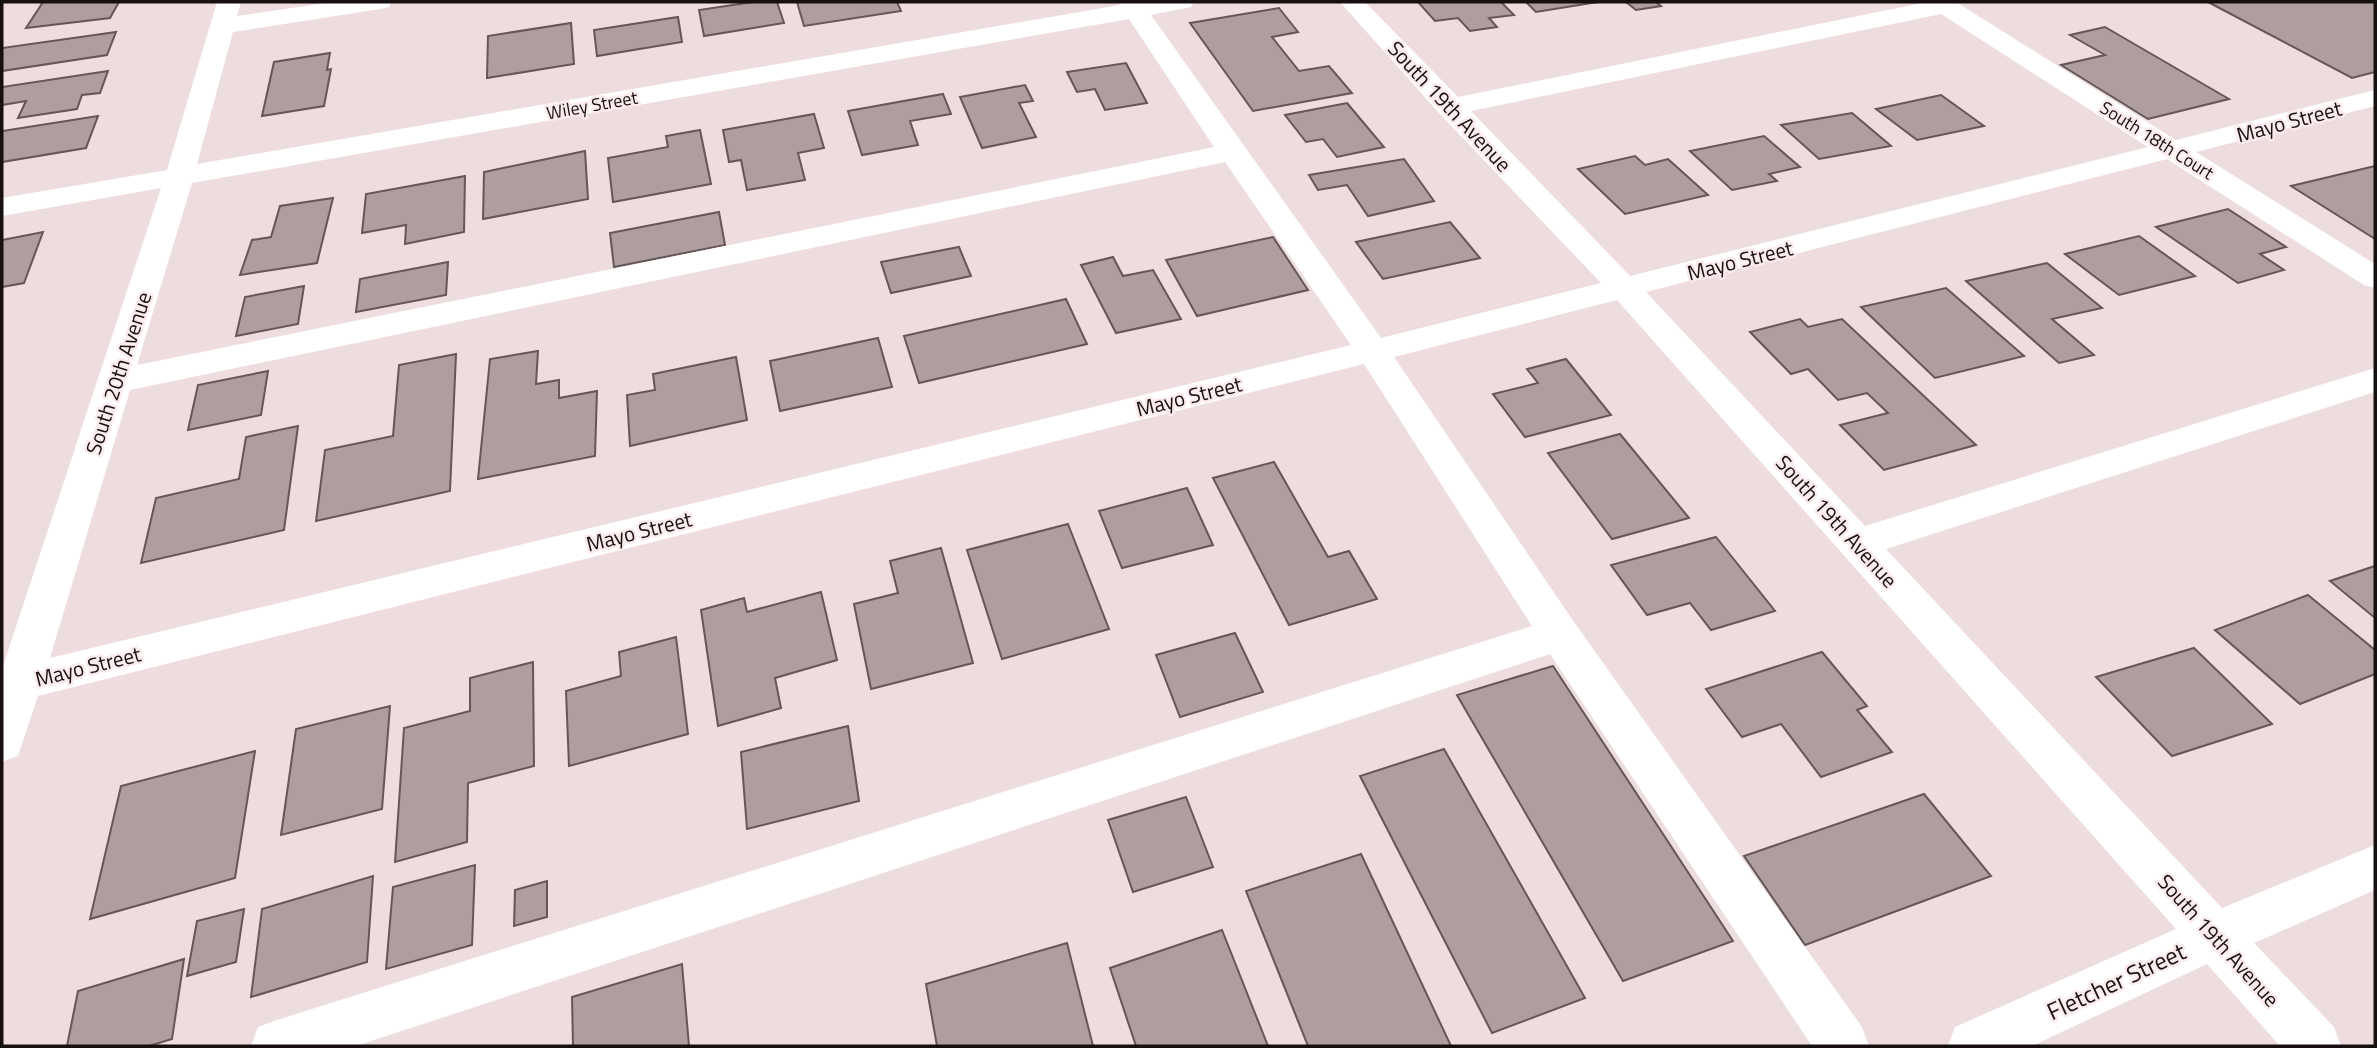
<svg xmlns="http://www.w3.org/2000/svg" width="2377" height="1048" font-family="'Titillium Web',sans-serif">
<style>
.building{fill:#af9ea0;stroke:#655658;stroke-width:2}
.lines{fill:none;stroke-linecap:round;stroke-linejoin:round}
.minor{fill:#fff;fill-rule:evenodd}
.labels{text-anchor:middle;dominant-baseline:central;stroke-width:5;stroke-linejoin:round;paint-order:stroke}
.far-street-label{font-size:18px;fill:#161011;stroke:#fceaec}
.street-label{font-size:21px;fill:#161011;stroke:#fceaec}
.near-street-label{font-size:24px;fill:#161011;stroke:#fceaec}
</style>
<rect width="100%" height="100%" fill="#eedddf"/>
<g class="building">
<path d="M 43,2 L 119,2 L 110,18 L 26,28 Z"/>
<path d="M 753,2 L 777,2 L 784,23 L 704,36 L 699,10 Z"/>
<path d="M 797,2 L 897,2 L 901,11 L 804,26 Z"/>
<path d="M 1418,2 L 1501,2 L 1514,15 L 1489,18 L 1497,27 L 1470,31 L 1458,18 L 1435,21 Z"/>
<path d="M 1526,2 L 1598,2 L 1536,12 Z"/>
<path d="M 1626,2 L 1656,2 L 1661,6 L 1636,10 Z"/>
<path d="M 2208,2 L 2375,2 L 2375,72 L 2352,78 Z"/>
<path d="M 1279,8 L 1298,32 L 1272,37 L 1299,71 L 1329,66 L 1352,93 L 1253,111 L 1190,23 Z"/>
<path d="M 678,17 L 682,42 L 597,56 L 594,30 Z"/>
<path d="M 571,23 L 574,64 L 487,78 L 488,36 Z"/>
<path d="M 2105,27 L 2229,99 L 2148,119 L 2061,65 L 2105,55 L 2070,35 Z"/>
<path d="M 116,32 L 107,55 L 2,71 L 2,48 Z"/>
<path d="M 330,53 L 327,70 L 331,69 L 324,106 L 262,116 L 274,62 Z"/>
<path d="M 1126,63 L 1147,103 L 1105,110 L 1095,89 L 1077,92 L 1067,72 Z"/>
<path d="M 108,71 L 100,93 L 82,95 L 77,109 L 18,118 L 26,101 L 2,105 L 2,87 Z"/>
<path d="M 1025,85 L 1033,101 L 1019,103 L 1036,137 L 982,148 L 960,97 Z"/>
<path d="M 943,94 L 951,114 L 910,121 L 918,145 L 862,155 L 848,111 Z"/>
<path d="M 1941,95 L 1984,126 L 1917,140 L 1876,109 Z"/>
<path d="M 1347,103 L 1384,147 L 1337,157 L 1323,139 L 1306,142 L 1285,115 Z"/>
<path d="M 1852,113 L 1891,146 L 1819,159 L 1781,125 Z"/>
<path d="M 814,114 L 824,148 L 798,153 L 805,180 L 747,190 L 741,160 L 729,162 L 723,130 Z"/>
<path d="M 98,116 L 86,148 L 2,162 L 2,131 Z"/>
<path d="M 700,130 L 711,184 L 613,202 L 608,158 L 668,147 L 666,136 Z"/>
<path d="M 1764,136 L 1800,167 L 1769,174 L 1777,181 L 1732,190 L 1690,151 Z"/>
<path d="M 585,151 L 588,199 L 483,219 L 484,172 Z"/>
<path d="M 1635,156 L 1645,165 L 1668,159 L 1708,195 L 1625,214 L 1578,169 Z"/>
<path d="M 1404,159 L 1434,201 L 1368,216 L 1347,185 L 1318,190 L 1309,175 Z"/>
<path d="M 2375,166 L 2375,239 L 2291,186 Z"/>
<path d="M 465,176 L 464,232 L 405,244 L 406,225 L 362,233 L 366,194 Z"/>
<path d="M 333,198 L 317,263 L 240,275 L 252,240 L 271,237 L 280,206 Z"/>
<path d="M 2228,209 L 2286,247 L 2260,254 L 2284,270 L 2238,283 L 2156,227 Z"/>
<path d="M 719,212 L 725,245 L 614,267 L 610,233 Z"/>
<path d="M 1450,222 L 1480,258 L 1383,279 L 1356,242 Z"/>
<path d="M 43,232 L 24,283 L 2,287 L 2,240 Z"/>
<path d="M 2139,236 L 2195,276 L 2119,295 L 2065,254 Z"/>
<path d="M 1273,237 L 1308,290 L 1197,316 L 1166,260 Z"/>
<path d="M 959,247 L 971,276 L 891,293 L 881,262 Z"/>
<path d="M 1113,257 L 1123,276 L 1153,270 L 1181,319 L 1116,333 L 1081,265 Z"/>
<path d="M 448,262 L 446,295 L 356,312 L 360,279 Z"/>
<path d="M 2047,263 L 2102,308 L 2052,319 L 2094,355 L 2059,363 L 1966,281 Z"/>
<path d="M 304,286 L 298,324 L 236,336 L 245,297 Z"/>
<path d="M 1946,288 L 2024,356 L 1935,378 L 1861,307 Z"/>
<path d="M 1066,299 L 1087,344 L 919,383 L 904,336 Z"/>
<path d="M 1800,319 L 1808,327 L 1842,319 L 1976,445 L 1884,470 L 1840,425 L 1888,413 L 1867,393 L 1838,400 L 1808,369 L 1791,374 L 1750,332 Z"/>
<path d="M 878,338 L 892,387 L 780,411 L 770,361 Z"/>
<path d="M 538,351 L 536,384 L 559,380 L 559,398 L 597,391 L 595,456 L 478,479 L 490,359 Z"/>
<path d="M 456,354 L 450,491 L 316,521 L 325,450 L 393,436 L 399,365 Z"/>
<path d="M 736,357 L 747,420 L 630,446 L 627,395 L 655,390 L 653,374 Z"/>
<path d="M 1566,359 L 1611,415 L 1525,437 L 1493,394 L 1538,383 L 1527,369 Z"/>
<path d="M 268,371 L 261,415 L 188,430 L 198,385 Z"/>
<path d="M 298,426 L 284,530 L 141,563 L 156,498 L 239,479 L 246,437 Z"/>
<path d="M 1620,434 L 1689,518 L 1612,539 L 1548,453 Z"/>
<path d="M 1274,462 L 1328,557 L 1349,551 L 1377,599 L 1289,625 L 1213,478 Z"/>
<path d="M 1187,488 L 1213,545 L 1122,568 L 1099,511 Z"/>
<path d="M 1068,524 L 1109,629 L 1002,659 L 967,550 Z"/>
<path d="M 1716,537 L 1775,611 L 1711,630 L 1690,603 L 1647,615 L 1611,565 Z"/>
<path d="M 941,548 L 973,663 L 871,689 L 854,604 L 898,593 L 890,561 Z"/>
<path d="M 2375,566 L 2375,618 L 2330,581 Z"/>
<path d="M 821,592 L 837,660 L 775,678 L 781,708 L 718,726 L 701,610 L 744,598 L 747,612 Z"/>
<path d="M 2308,595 L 2375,650 L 2375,674 L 2300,704 L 2215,630 Z"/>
<path d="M 1235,633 L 1263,692 L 1180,717 L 1156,655 Z"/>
<path d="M 676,637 L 688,734 L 569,766 L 566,691 L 621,676 L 619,652 Z"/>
<path d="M 2194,648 L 2272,724 L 2172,756 L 2096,677 Z"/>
<path d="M 1822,652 L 1867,706 L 1857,710 L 1892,752 L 1821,777 L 1781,724 L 1742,737 L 1706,689 Z"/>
<path d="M 533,662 L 534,766 L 468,783 L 467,842 L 395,862 L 404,728 L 470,711 L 470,678 Z"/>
<path d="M 1553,666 L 1733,941 L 1623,981 L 1457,695 Z"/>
<path d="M 390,706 L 382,809 L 281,835 L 296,729 Z"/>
<path d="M 848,726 L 859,801 L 747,829 L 741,752 Z"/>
<path d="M 1444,749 L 1585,998 L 1492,1033 L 1360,776 Z"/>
<path d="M 255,751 L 235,878 L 90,919 L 121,786 Z"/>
<path d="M 1924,794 L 1991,876 L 1805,945 L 1744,856 Z"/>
<path d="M 1186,797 L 1213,867 L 1133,892 L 1108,820 Z"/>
<path d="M 1361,854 L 1451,1046 L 1308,1046 L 1246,891 Z"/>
<path d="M 475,865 L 472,945 L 386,969 L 393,887 Z"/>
<path d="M 373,876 L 367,962 L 251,997 L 262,909 Z"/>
<path d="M 547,881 L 547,917 L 514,926 L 515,890 Z"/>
<path d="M 244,909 L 236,962 L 187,976 L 197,921 Z"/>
<path d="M 1222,930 L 1268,1046 L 1136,1046 L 1110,968 Z"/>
<path d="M 1067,943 L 1093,1046 L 937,1046 L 926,984 Z"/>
<path d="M 184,959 L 172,1039 L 149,1046 L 67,1046 L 78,991 Z"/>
<path d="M 682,964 L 689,1046 L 573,1046 L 572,997 Z"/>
</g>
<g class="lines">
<path class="minor" d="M 217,2 L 241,2 L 237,16 L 333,2 L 392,2 L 389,7 L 380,9 L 233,32 L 197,164 L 1120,5 L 1118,2 L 1194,2 L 1191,7 L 1151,15 L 1381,338 L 1601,283 L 1439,113 L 1340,2 L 1365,2 L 1458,97 L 1927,2 L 1956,2 L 2176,140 L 2375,90 L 2375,106 L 2196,152 L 2375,264 L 2375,288 L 2364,285 L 2167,159 L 1646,292 L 1865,526 L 2375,368 L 2375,392 L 1886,549 L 2222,908 L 2375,845 L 2375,890 L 2254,943 L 2334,1027 L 2341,1046 L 2280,1046 L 2207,964 L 2032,1046 L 1948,1046 L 1955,1027 L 2176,929 L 1617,300 L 1394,357 L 1574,622 L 1862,1027 L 1869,1046 L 1812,1046 L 1550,654 L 356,1046 L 251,1046 L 258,1027 L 277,1020 L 1532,626 L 1364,364 L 38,696 L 18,756 L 2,762 L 2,669 L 161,188 L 2,216 L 2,198 L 167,170 ZM 1941,14 L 2148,147 L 1630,276 L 1471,111 ZM 1129,19 L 1214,147 L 137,365 L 192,183 ZM 1225,162 L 1351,345 L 50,658 L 130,390 Z"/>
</g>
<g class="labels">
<g class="far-street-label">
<text transform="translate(592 105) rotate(-10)">Wiley Street</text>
<text transform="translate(2157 140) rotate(32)">South 18th Court</text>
</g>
<g class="street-label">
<text transform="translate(1450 106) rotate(47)">South 19th Avenue</text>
<text transform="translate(2289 121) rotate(-15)">Mayo Street</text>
<text transform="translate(1740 260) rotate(-14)">Mayo Street</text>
<text transform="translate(118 373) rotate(-72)">South 20th Avenue</text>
<text transform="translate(1189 396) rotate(-14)">Mayo Street</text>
<text transform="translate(1837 521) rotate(48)">South 19th Avenue</text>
<text transform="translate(639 531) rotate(-14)">Mayo Street</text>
<text transform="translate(88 666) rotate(-14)">Mayo Street</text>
<text transform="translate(2219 940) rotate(48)">South 19th Avenue</text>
</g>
<g class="near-street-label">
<text transform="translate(2116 981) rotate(-25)">Fletcher Street</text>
</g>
</g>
<rect width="2377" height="1048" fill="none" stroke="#161011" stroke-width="7"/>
</svg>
